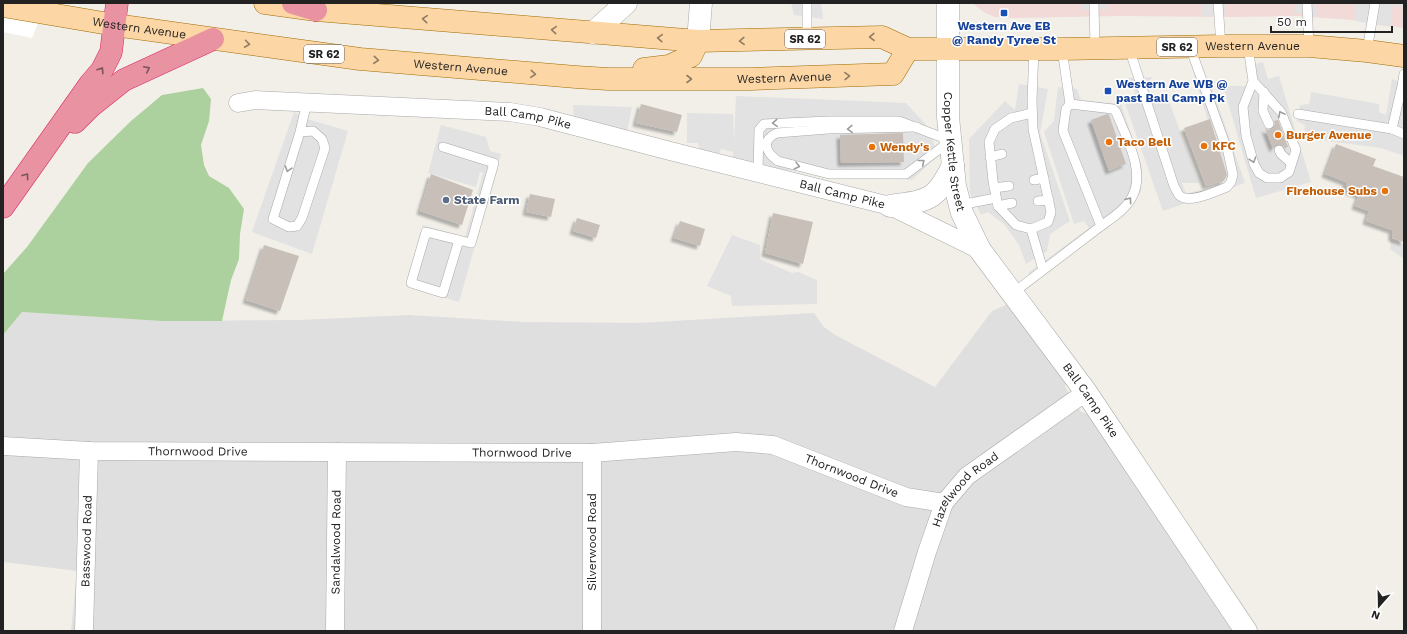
<svg xmlns="http://www.w3.org/2000/svg" width="1407" height="634" font-family="'Work Sans',sans-serif">
<style>
.residential{fill:#e0dfdf}
.commercial{fill:#f2dad9}
.forest{fill:#add19e}
.parking{fill:#e2e2e2}
.pier{fill:#fff}
.building{fill:#c7bfb8;filter:url(#shadow)}
.lines{fill:none;stroke-linecap:round;stroke-linejoin:round}
.service-casing{stroke:#a9a9a9;stroke-width:10}
.minor-casing{stroke:#a9a9a9;stroke-width:19}
.tertiary-casing{stroke:#a9a9a9;stroke-width:23}
.primary-casing{stroke:#a06b00;stroke-width:23}
.motorway-casing{stroke:#dc2a67;stroke-width:23}
.service{stroke:#fff;stroke-width:9}
.minor{stroke:#fff;stroke-width:18}
.tertiary{stroke:#fff;stroke-width:22}
.primary{stroke:#fcd6a4;stroke-width:22}
.motorway{stroke:#e892a2;stroke-width:22}
.oneway{stroke:#8f7c63}
.oneway2{stroke:#7b545c}
.oneway3{stroke:#9c9c9c}
.transit-dot{fill:#1a4fb4;stroke:#fff;stroke-width:1.5}
.food-dot{fill:#e8710a;stroke:#fff;stroke-width:1.5}
.service-dot{fill:#5c6f8a;stroke:#fff;stroke-width:1.5}
.labels{text-anchor:middle;dominant-baseline:central;stroke-width:3;stroke-linejoin:round;paint-order:stroke}
.shield{fill:#fff;stroke:#646464;stroke-width:1}
.shield-label{font-size:11px;font-weight:bold;fill:#222}
.transit-label{font-size:12px;font-weight:bold;fill:#164399;stroke:#fff}
.street-label{font-size:12px;fill:#222;stroke:#fff}
.food-label{font-size:12px;font-weight:bold;fill:#c56008;stroke:#fff;text-anchor:start}
.service-label{font-size:12px;font-weight:bold;fill:#4e5e75;stroke:#fff;text-anchor:start}
</style>
<defs>
<filter id="shadow"><feDropShadow dx="-3.5" dy="3.5" stdDeviation="1" flood-color="#0004"/></filter>
</defs>
<rect width="100%" height="100%" fill="#f2efe9"/>
<path class="residential" d="M 1008,304 L 1067,379 L 1065,387 L 1081,412 L 1091,415 L 1238,631 L 71,631 L 77,571 L 3,562 L 3,335 L 22,312 L 161,321 L 299,320 L 409,315 L 524,322 L 639,323 L 814,313 L 824,327 L 837,336 L 935,387 L 992,311 Z"/>
<path class="commercial" d="M 972,3 L 1404,3 L 1404,28 L 1352,20 L 1298,16 L 1230,17 L 1120,16 L 1015,18 L 995,17 L 985,13 Z"/>
<path class="forest" d="M 203,88 L 211,99 L 209,121 L 201,145 L 204,165 L 209,176 L 229,188 L 244,209 L 240,234 L 239,259 L 231,280 L 222,321 L 161,321 L 22,312 L 3,335 L 3,274 L 27,247 L 88,163 L 131,121 L 162,95 Z"/>
<g class="parking">
<path d="M 791,3 L 821,3 L 823,19 L 794,15 Z"/>
<path d="M 1081,3 L 1107,3 L 1107,9 L 1081,10 Z"/>
<path d="M 1201,3 L 1226,3 L 1226,15 L 1202,16 Z"/>
<path d="M 1295,3 L 1315,3 L 1314,4 L 1318,16 L 1294,13 Z"/>
<path d="M 1354,3 L 1404,3 L 1404,8 L 1393,4 L 1390,27 L 1356,21 Z"/>
<path d="M 1263,62 L 1268,79 L 1279,76 L 1311,182 L 1256,198 L 1223,86 L 1250,86 L 1245,67 Z"/>
<path d="M 1194,75 L 1209,79 L 1245,183 L 1163,211 L 1125,103 L 1134,100 L 1135,91 L 1128,78 L 1153,77 L 1147,84 L 1152,98 L 1166,93 L 1199,183 L 1182,183 L 1186,194 L 1227,182 Z"/>
<path d="M 1392,79 L 1404,83 L 1404,156 L 1381,148 L 1304,138 L 1305,125 L 1297,121 L 1300,105 L 1309,104 L 1311,92 L 1379,104 L 1379,112 L 1386,115 Z"/>
<path d="M 1019,84 L 1048,89 L 1040,133 L 1070,221 L 1050,234 L 1047,251 L 1026,264 L 1019,245 L 1005,225 L 988,212 L 981,215 L 970,193 L 969,139 L 1005,101 L 1015,110 Z"/>
<path d="M 1058,87 L 1077,89 L 1081,100 L 1121,104 L 1142,167 L 1141,192 L 1125,215 L 1035,281 L 1028,273 L 1089,228 L 1084,221 L 1074,224 L 1044,132 L 1054,121 Z"/>
<path d="M 736,96 L 906,103 L 930,129 L 937,156 L 912,180 L 732,166 L 733,152 L 721,149 L 718,156 L 700,151 L 698,143 L 687,143 L 687,113 L 733,114 L 734,143 Z"/>
<path d="M 573,105 L 632,107 L 627,132 L 574,118 Z"/>
<path d="M 294,112 L 307,119 L 348,131 L 312,254 L 252,232 Z"/>
<path d="M 441,125 L 486,137 L 490,151 L 501,154 L 459,302 L 406,286 L 423,225 L 465,237 L 483,173 L 480,172 L 476,187 L 428,173 Z"/>
<path d="M 732,235 L 760,245 L 760,259 L 792,273 L 798,272 L 817,280 L 817,304 L 732,306 L 731,296 L 707,286 Z"/>
<path d="M 1391,240 L 1404,245 L 1404,259 L 1390,249 Z"/>
</g>
<path class="pier" d="M 3,3 L 46,3 L 32,38 L 3,32 Z"/>
<g class="building">
<path d="M 641,104 L 682,115 L 677,132 L 636,123 Z"/>
<path d="M 1107,114 L 1109,115 L 1126,164 L 1109,171 L 1091,120 Z"/>
<path d="M 1210,119 L 1227,175 L 1224,181 L 1206,186 L 1184,128 Z"/>
<path d="M 1278,120 L 1288,147 L 1285,148 L 1283,145 L 1279,144 L 1276,145 L 1273,149 L 1265,128 L 1268,130 L 1272,129 L 1275,125 L 1274,121 Z"/>
<path d="M 903,133 L 904,162 L 841,163 L 840,135 Z"/>
<path d="M 1336,144 L 1376,159 L 1373,166 L 1404,177 L 1404,242 L 1392,238 L 1392,230 L 1366,221 L 1369,211 L 1355,206 L 1359,195 L 1346,190 L 1346,182 L 1325,174 Z"/>
<path d="M 431,174 L 473,190 L 462,225 L 420,211 Z"/>
<path d="M 530,194 L 555,199 L 551,217 L 526,212 Z"/>
<path d="M 773,213 L 813,222 L 803,264 L 765,253 Z"/>
<path d="M 577,218 L 600,225 L 596,238 L 573,231 Z"/>
<path d="M 680,221 L 705,229 L 700,246 L 674,238 Z"/>
<path d="M 264,245 L 299,256 L 280,311 L 246,300 Z"/>
</g>
<g class="lines">
<defs>
<g id="service">
<path d="M 1094,3 L 1095,48"/>
<path d="M 1218,3 L 1221,46"/>
<path d="M 1307,3 L 1309,46"/>
<path d="M 807,39 L 807,3"/>
<path d="M 1248,46 L 1253,81 L 1243,107 L 1246,136 L 1254,164 L 1259,173 L 1267,178 L 1280,178 L 1289,172 L 1296,150 L 1281,112 L 1253,81"/>
<path d="M 1129,48 L 1174,186 C 1176,189 1177,193 1179,195 C 1189,205 1216,191 1227,187 L 1231,182 L 1233,175 L 1228,152 L 1190,47"/>
<path d="M 1034,49 L 1032,100 L 1033,129 L 1051,212 L 1048,222 L 1031,229 L 1043,270"/>
<path d="M 1367,51 L 1375,3"/>
<path d="M 1264,92 L 1263,111 L 1269,124"/>
<path d="M 1070,104 L 1113,109 L 1116,112 C 1126,137 1146,172 1132,197 C 1126,209 1112,218 1101,226"/>
<path d="M 1298,114 L 1392,129 L 1404,134"/>
<path d="M 917,127 L 828,129 L 777,133 C 761,140 765,152 778,161 L 829,174 L 906,174 L 949,142"/>
<path d="M 1392,129 L 1402,86 L 1404,74"/>
<path d="M 300,132 L 313,131 L 322,139 L 325,148 L 302,218 L 297,226 L 289,227 L 273,219 L 300,132 L 307,102"/>
<path d="M 443,147 L 494,163 L 471,243 L 426,232 L 411,283 L 443,293 L 459,240"/>
<path d="M 1279,150 L 1281,154 L 1291,163"/>
<path d="M 990,157 L 1002,154"/>
<path d="M 758,173 L 759,130 L 764,124 L 828,121 L 899,121 L 949,140"/>
<path d="M 1034,180 L 1044,178"/>
<path d="M 994,188 L 1009,186"/>
<path d="M 1038,201 L 1049,200"/>
<path d="M 960,205 L 996,198"/>
<path d="M 998,206 L 1012,203"/>
<path d="M 1031,229 L 1016,225 L 998,206 L 993,181 L 989,142 L 995,129 L 1011,118 L 1032,113"/>
<path d="M 1013,293 L 1101,226 L 1063,131 L 1066,109 L 1070,104 L 1062,49"/>
</g>
<g id="minor">
<path id="s1" d="M 238,103 L 255,100 L 275,101 L 510,112 L 540,117 L 670,151 L 890,206 L 980,250"/>
<path id="s2" d="M 3,446 L 89,451 L 592,453 L 736,442 L 773,445 L 906,497 L 944,503"/>
<path d="M 592,453 L 592,631"/>
<path id="s3" d="M 84,631 L 89,451"/>
<path id="s4" d="M 335,631 L 337,452"/>
<path id="s5" d="M 903,631 L 927,552 L 944,503 L 967,476 L 1086,392"/>
</g>
<g id="tertiary">
<path id="s6" d="M 948,3 L 948,117 L 955,186 L 962,213 L 980,250 L 1086,392 L 1246,631"/>
<path d="M 593,33 L 626,3"/>
<path d="M 698,41 L 701,3"/>
<path d="M 890,206 C 929,200 935,202 953,165"/>
</g>
<g id="primary">
<path id="s7" d="M 265,3 L 316,10 L 698,41 L 882,37 L 908,49 L 1062,49 L 1221,46 L 1309,46 L 1367,51 L 1404,56"/>
<path id="s8" d="M 3,6 L 115,25 L 360,59 L 576,77 L 608,79 L 751,79 L 893,74 L 908,49"/>
<path d="M 644,69 L 669,66 L 691,56 L 698,41"/>
</g>
<g id="motorway">
<path d="M 293,3 L 316,10"/>
<path d="M 75,122 L 90,107 L 124,80 L 213,39"/>
<path d="M 3,207 L 90,84 L 102,70 L 111,52 L 117,3"/>
</g>
</defs>
<use href="#service" class="service-casing"/>
<use href="#minor" class="minor-casing"/>
<use href="#tertiary" class="tertiary-casing"/>
<use href="#primary" class="primary-casing"/>
<use href="#motorway" class="motorway-casing"/>
<use href="#service" class="service"/>
<use href="#minor" class="minor"/>
<use href="#tertiary" class="tertiary"/>
<use href="#primary" class="primary"/>
<use href="#motorway" class="motorway"/>
</g>
<defs><path id="oneway-chevron" d="M-2-3.5L2.5 0L-2 3.5" fill="none" stroke-width="1.6" stroke-linecap="round" stroke-linejoin="round"/></defs>
<g class="oneway">
<use href="#oneway-chevron" transform="translate(425 19) rotate(-175)"/>
<use href="#oneway-chevron" transform="translate(554 30) rotate(-175)"/>
<use href="#oneway-chevron" transform="translate(872 37) rotate(178)"/>
<use href="#oneway-chevron" transform="translate(660 38) rotate(-176)"/>
<use href="#oneway-chevron" transform="translate(742 41) rotate(178)"/>
<use href="#oneway-chevron" transform="translate(247 44) rotate(8)"/>
<use href="#oneway-chevron" transform="translate(376 60) rotate(5)"/>
<use href="#oneway-chevron" transform="translate(533 74) rotate(5)"/>
<use href="#oneway-chevron" transform="translate(847 76) rotate(-2)"/>
<use href="#oneway-chevron" transform="translate(689 79)"/>
</g>
<g class="oneway2">
<use href="#oneway-chevron" transform="translate(147 69) rotate(-26)"/>
<use href="#oneway-chevron" transform="translate(101 70) rotate(-57)"/>
<use href="#oneway-chevron" transform="translate(26 176) rotate(-54)"/>
</g>
<g class="oneway3">
<use href="#oneway-chevron" transform="translate(1281 114) rotate(-118)"/>
<use href="#oneway-chevron" transform="translate(775 123) rotate(177)"/>
<use href="#oneway-chevron" transform="translate(850 129) rotate(178)"/>
<use href="#oneway-chevron" transform="translate(1253 160) rotate(71)"/>
<use href="#oneway-chevron" transform="translate(922 162) rotate(-39)"/>
<use href="#oneway-chevron" transform="translate(797 166) rotate(14)"/>
<use href="#oneway-chevron" transform="translate(288 169) rotate(107)"/>
<use href="#oneway-chevron" transform="translate(1129 200) rotate(-54)"/>
</g>
<g class="transit-dot">
<rect x="1000" y="9" width="8" height="8" rx="2"/>
<rect x="1104" y="87" width="8" height="8" rx="2"/>
</g>
<g class="food-dot">
<circle cx="1278" cy="135" r="4"/>
<circle cx="1109" cy="142" r="4"/>
<circle cx="1204" cy="146" r="4"/>
<circle cx="872" cy="147" r="4"/>
<circle cx="1385" cy="191" r="4"/>
</g>
<circle class="service-dot" cx="446" cy="200" r="4"/>
<g class="labels">
<g class="shield">
<rect x="785" y="30" width="40" height="18" rx="3"/>
<rect x="1157" y="38" width="40" height="18" rx="3"/>
<rect x="304" y="45" width="40" height="18" rx="3"/>
</g>
<g class="shield-label">
<text x="805" y="39">SR 62</text>
<text x="1177" y="47">SR 62</text>
<text x="324" y="54">SR 62</text>
</g>
<g class="transit-label">
<text x="1004" y="26">Western Ave EB<tspan x="1004" dy="14">@ Randy Tyree St</tspan></text>
<text x="1116" y="84" text-anchor="start">Western Ave WB @<tspan x="1116" dy="14">past Ball Camp Pk</tspan></text>
</g>
<g class="street-label">
<text stroke="none"><textPath href="#s8" startOffset="138">Western Avenue</textPath></text>
<text stroke="none"><textPath href="#s7" startOffset="992">Western Avenue</textPath></text>
<text stroke="none"><textPath href="#s8" startOffset="462">Western Avenue</textPath></text>
<text stroke="none"><textPath href="#s8" startOffset="786">Western Avenue</textPath></text>
<text stroke="none"><textPath href="#s1" startOffset="291">Ball Camp Pike</textPath></text>
<text stroke="none"><textPath href="#s6" startOffset="149">Copper Kettle Street</textPath></text>
<text stroke="none"><textPath href="#s1" startOffset="615">Ball Camp Pike</textPath></text>
<text stroke="none"><textPath href="#s6" startOffset="439">Ball Camp Pike</textPath></text>
<text stroke="none"><textPath href="#s2" startOffset="195">Thornwood Drive</textPath></text>
<text stroke="none"><textPath href="#s2" startOffset="519">Thornwood Drive</textPath></text>
<text stroke="none"><textPath href="#s2" startOffset="855">Thornwood Drive</textPath></text>
<text stroke="none"><textPath href="#s5" startOffset="158">Hazelwood Road</textPath></text>
<text stroke="none"><textPath href="#s3" startOffset="90">Basswood Road</textPath></text>
<text stroke="none"><textPath href="#s4" startOffset="89">Sandalwood Road</textPath></text>
<text transform="translate(592 542) rotate(-90)">Silverwood Road</text>
</g>
<g class="food-label">
<text x="1286" y="135">Burger Avenue</text>
<text x="1117" y="142">Taco Bell</text>
<text x="1212" y="146">KFC</text>
<text x="880" y="147">Wendy's</text>
<text x="1377" y="191" text-anchor="end">Firehouse Subs</text>
</g>
<g class="service-label">
<text x="454" y="200">State Farm</text>
</g>
</g>
<rect width="1407" height="634" fill="none" stroke="#222222" stroke-width="8"/>
<g transform="translate(1379 606) rotate(200)" stroke="#ffffff" stroke-width="3" paint-order="stroke">
<path d="M0-3L7 15L0 10L-7 15Z" fill="#222222"/>
<text y="-6" font-size="11" font-weight="bold" text-anchor="middle" fill="#222222">N</text>
</g>
<path d="M1271 26v6h121v-6" fill="none" stroke="#222222" stroke-width="2"/>
<text x="1277" y="26" font-size="12" fill="#222222" stroke="#ffffff" stroke-width="3" paint-order="stroke">50 m</text>
</svg>
